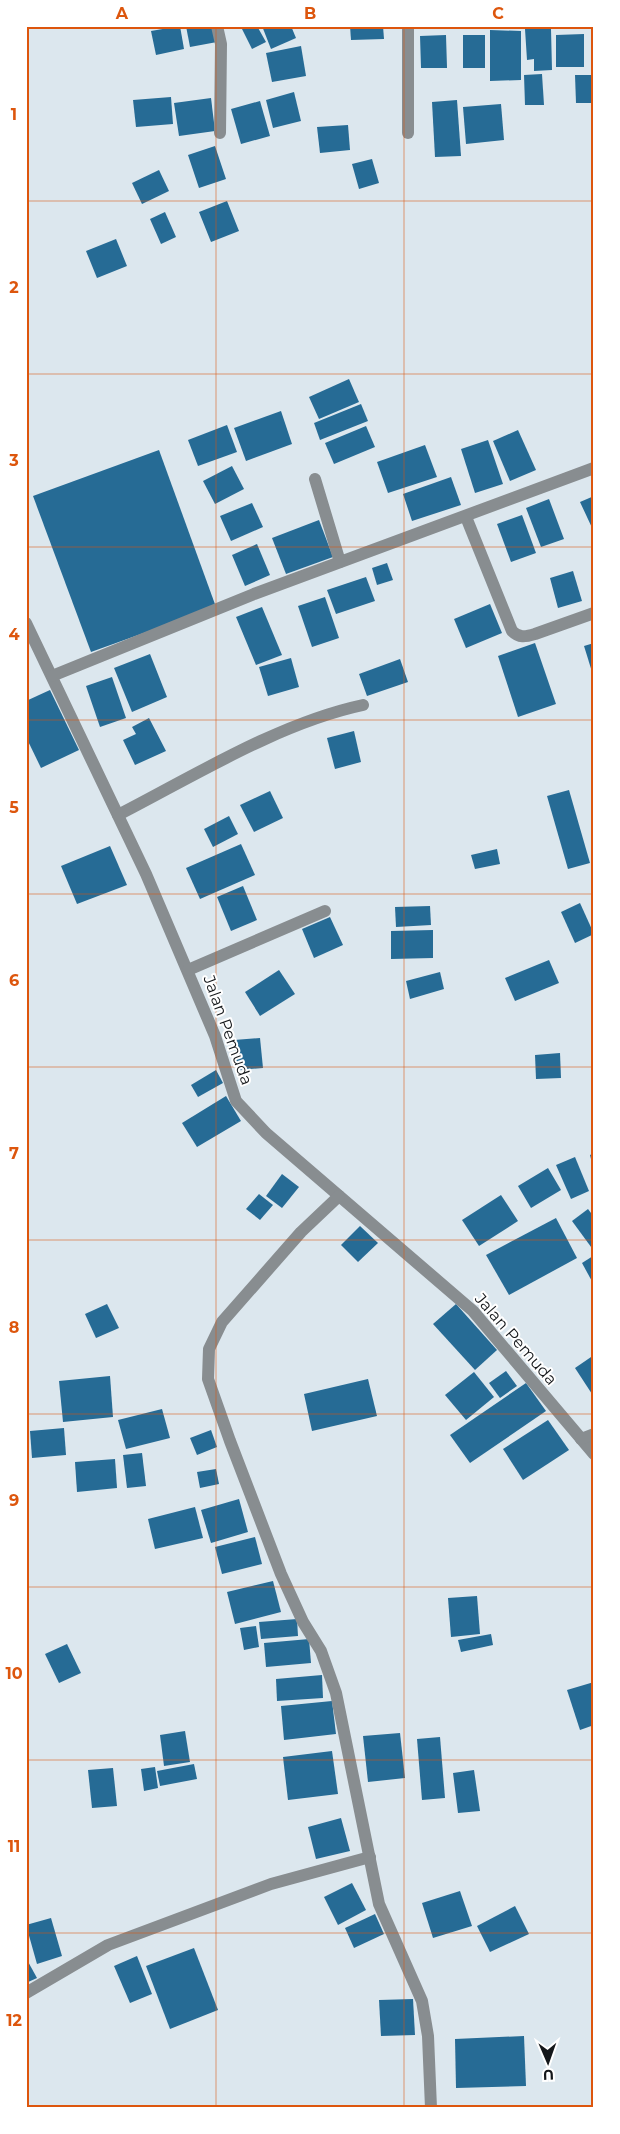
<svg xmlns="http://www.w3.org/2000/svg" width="620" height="2134" font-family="Montserrat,sans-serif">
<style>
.building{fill:#266b95}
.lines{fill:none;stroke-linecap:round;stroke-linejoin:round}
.street{stroke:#888d90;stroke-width:12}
.grid{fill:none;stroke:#dd560d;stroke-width:1;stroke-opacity:0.55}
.labels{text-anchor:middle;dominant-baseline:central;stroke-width:4;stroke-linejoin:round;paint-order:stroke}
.street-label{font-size:16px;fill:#14171a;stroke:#fff}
.neatline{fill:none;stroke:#dd560d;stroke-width:2}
.grid-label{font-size:16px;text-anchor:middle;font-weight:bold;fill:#dd560d}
</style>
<rect width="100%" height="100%" fill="#dce7ee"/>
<g class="building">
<path d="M 180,26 L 184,49 L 156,55 L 151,31 Z"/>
<path d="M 186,26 L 213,26 L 217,42 L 190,47 Z"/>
<path d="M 242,26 L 257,26 L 266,42 L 252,49 L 241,27 Z"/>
<path d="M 262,26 L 291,26 L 296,38 L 271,49 Z"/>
<path d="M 350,26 L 383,26 L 384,39 L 351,40 Z"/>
<path d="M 525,29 L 551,29 L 552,70 L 534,71 L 534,59 L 527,60 Z"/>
<path d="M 490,30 L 521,31 L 521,80 L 490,81 Z"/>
<path d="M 584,34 L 584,67 L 556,67 L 556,35 Z"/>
<path d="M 446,35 L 447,68 L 421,68 L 420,36 Z"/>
<rect x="463" y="35" width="22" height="33"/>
<path d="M 301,46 L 306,76 L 272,82 L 266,53 Z"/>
<path d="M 542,74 L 544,105 L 525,105 L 524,75 Z"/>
<path d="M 575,75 L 594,75 L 594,103 L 576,103 Z"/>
<path d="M 294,92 L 301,121 L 273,128 L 266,100 Z"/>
<path d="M 171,97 L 173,124 L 136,127 L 133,100 Z"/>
<path d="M 211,98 L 215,131 L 179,136 L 174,103 Z"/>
<path d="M 457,100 L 461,156 L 435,157 L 432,102 Z"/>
<path d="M 260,101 L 270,136 L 241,144 L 231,109 Z"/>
<path d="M 501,104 L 504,140 L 466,144 L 463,107 Z"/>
<path d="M 348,125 L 350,150 L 320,153 L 317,127 Z"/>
<path d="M 215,146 L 226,179 L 199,188 L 188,155 Z"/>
<path d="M 372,159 L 379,183 L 359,189 L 352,164 Z"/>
<path d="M 159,170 L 169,191 L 142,204 L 132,183 Z"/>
<path d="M 227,201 L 239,231 L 211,242 L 199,212 Z"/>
<path d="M 165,212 L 176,237 L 161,244 L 150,219 Z"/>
<path d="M 116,239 L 127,266 L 97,278 L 86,251 Z"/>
<path d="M 349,379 L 359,402 L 319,419 L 309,397 Z"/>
<path d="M 361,404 L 368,421 L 320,440 L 314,423 Z"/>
<path d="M 281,411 L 292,444 L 246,461 L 234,428 Z"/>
<path d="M 227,425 L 237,452 L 198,466 L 188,440 Z"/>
<path d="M 366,426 L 375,447 L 334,464 L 325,443 Z"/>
<path d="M 518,430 L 536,470 L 510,481 L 493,441 Z"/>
<path d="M 488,440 L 503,484 L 475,493 L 461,449 Z"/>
<path d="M 425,445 L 437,477 L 388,493 L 377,462 Z"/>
<path d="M 159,450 L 216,607 L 91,652 L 33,496 Z"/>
<path d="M 232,466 L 244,489 L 215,504 L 203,481 Z"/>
<path d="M 451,477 L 461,505 L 412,521 L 403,494 Z"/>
<path d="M 594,496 L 594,532 L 580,502 Z"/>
<path d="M 549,499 L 564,539 L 541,547 L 526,508 Z"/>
<path d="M 252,503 L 263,527 L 231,541 L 220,516 Z"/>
<path d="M 522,515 L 536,553 L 511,562 L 497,524 Z"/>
<path d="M 319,520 L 333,557 L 286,574 L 272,538 Z"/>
<path d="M 257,544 L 270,575 L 245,586 L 232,555 Z"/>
<path d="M 387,563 L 393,580 L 377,585 L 372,568 Z"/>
<path d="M 573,571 L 582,601 L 558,608 L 550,578 Z"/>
<path d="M 366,577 L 375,601 L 336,614 L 327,590 Z"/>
<path d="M 325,597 L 339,638 L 312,647 L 298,606 Z"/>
<path d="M 490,604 L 502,633 L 466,648 L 454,619 Z"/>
<path d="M 262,607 L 282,655 L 256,665 L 236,617 Z"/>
<path d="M 535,643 L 556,704 L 518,717 L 498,656 Z"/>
<path d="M 594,643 L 594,675 L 593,675 L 584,646 Z"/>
<path d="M 150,654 L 167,697 L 132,712 L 114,668 Z"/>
<path d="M 291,658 L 299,687 L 268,696 L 259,667 Z"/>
<path d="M 400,659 L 408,682 L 367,696 L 359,674 Z"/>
<path d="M 112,677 L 126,718 L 100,727 L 86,686 Z"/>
<path d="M 50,690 L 79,750 L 41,768 L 26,737 L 26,701 Z"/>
<path d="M 149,718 L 166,751 L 135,765 L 123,740 L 136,734 L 132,727 Z"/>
<path d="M 354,731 L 361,762 L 335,769 L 327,738 Z"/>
<path d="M 569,790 L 590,863 L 568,869 L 547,796 Z"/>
<path d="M 270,791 L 283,818 L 254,832 L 240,805 Z"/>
<path d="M 229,816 L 238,834 L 213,847 L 204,829 Z"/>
<path d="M 241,844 L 255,875 L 200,899 L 186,868 Z"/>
<path d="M 110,846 L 127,885 L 77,904 L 61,866 Z"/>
<path d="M 497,849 L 500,864 L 475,869 L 471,855 Z"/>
<path d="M 243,886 L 257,920 L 231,931 L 217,897 Z"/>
<path d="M 580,903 L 594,934 L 575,943 L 561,912 Z"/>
<path d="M 430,906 L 431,925 L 396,927 L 395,907 Z"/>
<path d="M 330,917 L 343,945 L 314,958 L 302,929 Z"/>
<path d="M 433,930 L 433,958 L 391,959 L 391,931 Z"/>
<path d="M 549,960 L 559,983 L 515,1001 L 505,978 Z"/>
<path d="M 279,970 L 295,994 L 260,1016 L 245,992 Z"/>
<path d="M 440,972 L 444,989 L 410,999 L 406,981 Z"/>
<path d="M 260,1038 L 263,1068 L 237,1070 L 234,1040 Z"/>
<path d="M 560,1053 L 561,1078 L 536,1079 L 535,1055 Z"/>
<path d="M 216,1070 L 223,1083 L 198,1097 L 191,1085 Z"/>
<path d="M 226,1096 L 241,1121 L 197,1147 L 182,1123 Z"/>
<path d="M 594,1153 L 594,1167 L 593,1167 L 590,1155 Z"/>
<path d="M 575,1157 L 589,1191 L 571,1199 L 556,1165 Z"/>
<path d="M 548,1168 L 561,1190 L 531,1208 L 518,1186 Z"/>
<path d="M 282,1174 L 299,1187 L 282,1208 L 266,1196 Z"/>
<path d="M 259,1194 L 273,1205 L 260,1220 L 246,1209 Z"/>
<path d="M 501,1195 L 518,1221 L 479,1246 L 462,1220 Z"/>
<path d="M 588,1209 L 594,1217 L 594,1251 L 572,1221 Z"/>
<path d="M 556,1218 L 577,1258 L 509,1295 L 486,1255 Z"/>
<path d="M 360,1226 L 378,1243 L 358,1262 L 341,1245 Z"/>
<path d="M 593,1256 L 594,1257 L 594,1285 L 582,1263 Z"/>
<path d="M 107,1304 L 119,1328 L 96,1338 L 85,1314 Z"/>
<path d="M 456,1304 L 497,1350 L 475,1370 L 433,1324 Z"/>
<path d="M 594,1355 L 594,1393 L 592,1394 L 575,1368 Z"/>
<path d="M 506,1371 L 517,1386 L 500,1398 L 489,1383 Z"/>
<path d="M 474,1372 L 494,1397 L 466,1420 L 445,1395 Z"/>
<path d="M 110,1376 L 113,1417 L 63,1422 L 59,1381 Z"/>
<path d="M 368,1379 L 377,1416 L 312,1431 L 304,1394 Z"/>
<path d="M 526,1383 L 546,1411 L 470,1463 L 450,1435 Z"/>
<path d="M 162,1409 L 170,1438 L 126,1449 L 118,1420 Z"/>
<path d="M 548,1420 L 569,1450 L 523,1480 L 503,1449 Z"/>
<path d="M 64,1428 L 66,1455 L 32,1458 L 30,1431 Z"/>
<path d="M 211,1430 L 217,1447 L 197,1455 L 190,1438 Z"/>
<path d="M 142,1453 L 146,1486 L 127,1488 L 123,1455 Z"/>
<path d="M 115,1459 L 117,1488 L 77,1492 L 75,1462 Z"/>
<path d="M 216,1469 L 219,1484 L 200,1488 L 197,1472 Z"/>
<path d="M 239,1499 L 248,1532 L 211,1543 L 201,1510 Z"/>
<path d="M 195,1507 L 203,1538 L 155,1549 L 148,1519 Z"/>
<path d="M 255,1537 L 262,1564 L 222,1574 L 215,1547 Z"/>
<path d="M 273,1581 L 281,1612 L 235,1624 L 227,1592 Z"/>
<path d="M 477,1596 L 480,1634 L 451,1637 L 448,1598 Z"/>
<path d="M 297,1619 L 298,1636 L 261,1639 L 259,1622 Z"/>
<path d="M 256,1626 L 259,1647 L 244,1650 L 240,1628 Z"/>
<path d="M 491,1634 L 493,1645 L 461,1652 L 458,1640 Z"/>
<path d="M 309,1639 L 311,1663 L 266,1667 L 264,1643 Z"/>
<path d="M 67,1644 L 81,1673 L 59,1683 L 45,1654 Z"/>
<path d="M 322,1675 L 323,1698 L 277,1701 L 276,1679 Z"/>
<path d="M 594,1682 L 594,1725 L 580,1730 L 567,1690 Z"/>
<path d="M 332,1701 L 336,1734 L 284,1740 L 281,1706 Z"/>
<path d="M 185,1731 L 190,1762 L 164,1766 L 160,1735 Z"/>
<path d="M 400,1733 L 405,1778 L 368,1782 L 363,1736 Z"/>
<path d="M 440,1737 L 445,1798 L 422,1800 L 417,1739 Z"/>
<path d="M 332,1751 L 338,1794 L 288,1800 L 283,1757 Z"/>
<path d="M 194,1764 L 197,1779 L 160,1786 L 157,1771 Z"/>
<path d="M 155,1767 L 158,1788 L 144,1791 L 141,1769 Z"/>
<path d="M 113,1768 L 117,1806 L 92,1808 L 88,1770 Z"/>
<path d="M 474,1770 L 480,1811 L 458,1813 L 453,1773 Z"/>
<path d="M 341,1818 L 350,1851 L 316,1859 L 308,1827 Z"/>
<path d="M 352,1883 L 366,1910 L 338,1925 L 324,1897 Z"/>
<path d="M 460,1891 L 472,1926 L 433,1938 L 422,1903 Z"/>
<path d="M 515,1906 L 529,1934 L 490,1952 L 477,1926 Z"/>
<path d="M 375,1914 L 384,1934 L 354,1948 L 345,1928 Z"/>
<path d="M 51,1918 L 62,1956 L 37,1964 L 26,1925 Z"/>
<path d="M 194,1948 L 218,2010 L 170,2029 L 146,1966 Z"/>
<path d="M 137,1956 L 152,1994 L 130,2003 L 114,1966 Z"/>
<path d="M 26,1958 L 37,1978 L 26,1983 Z"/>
<path d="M 413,1999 L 415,2035 L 381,2036 L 379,2000 Z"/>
<path d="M 524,2036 L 526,2086 L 456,2088 L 455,2039 Z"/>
</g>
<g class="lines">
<g class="street">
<path d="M 217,26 L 221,44 L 220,133"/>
<path d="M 408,26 L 408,133"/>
<path d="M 315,479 L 340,562"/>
<path d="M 466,517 L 512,631 C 519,638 525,637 535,634 L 594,613"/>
<path d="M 26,623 L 146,874 L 215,1036 L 236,1101 L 266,1133 L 473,1311 L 594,1454"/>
<path d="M 52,676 L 254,594 L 594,468"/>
<path d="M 118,815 C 194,776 279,723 363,705"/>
<path d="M 188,970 L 325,911"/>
<path d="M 339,1196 L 301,1232 L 222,1322 L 209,1349 L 208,1379 L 230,1441 L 281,1574 L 303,1622 L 321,1651 L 336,1693 L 379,1904 L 422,2001 L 428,2036 L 431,2108"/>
<path d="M 581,1439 L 594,1434"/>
<path d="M 26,1993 L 108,1945 L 271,1884 L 370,1857"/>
</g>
</g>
<path class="grid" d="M 216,26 L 216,2108M 404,26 L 404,2108M 26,201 L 594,201M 26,374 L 594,374M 26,547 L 594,547M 26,720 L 594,720M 26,894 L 594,894M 26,1067 L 594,1067M 26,1240 L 594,1240M 26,1414 L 594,1414M 26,1587 L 594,1587M 26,1760 L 594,1760M 26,1933 L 594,1933"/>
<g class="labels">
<g class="street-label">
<text transform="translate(228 1030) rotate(70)">Jalan Pemuda</text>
<text transform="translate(516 1339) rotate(49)">Jalan Pemuda</text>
</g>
</g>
<rect width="620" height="2134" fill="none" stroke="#ffffff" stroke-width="55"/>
<g transform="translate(548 2062) rotate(178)" stroke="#ffffff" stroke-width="4" paint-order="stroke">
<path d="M0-4L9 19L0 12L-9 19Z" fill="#14171a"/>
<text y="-8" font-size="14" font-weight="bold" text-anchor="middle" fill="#14171a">U</text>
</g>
<rect x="28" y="28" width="564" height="2078" class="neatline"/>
<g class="grid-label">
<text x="122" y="19">A</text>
<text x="310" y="19">B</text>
<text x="498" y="19">C</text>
<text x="14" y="120">1</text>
<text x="14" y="293">2</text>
<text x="14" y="466">3</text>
<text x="14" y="640">4</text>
<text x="14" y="813">5</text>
<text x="14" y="986">6</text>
<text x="14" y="1159">7</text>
<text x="14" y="1333">8</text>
<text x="14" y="1506">9</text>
<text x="14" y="1679">10</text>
<text x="14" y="1852">11</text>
<text x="14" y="2026">12</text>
</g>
</svg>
